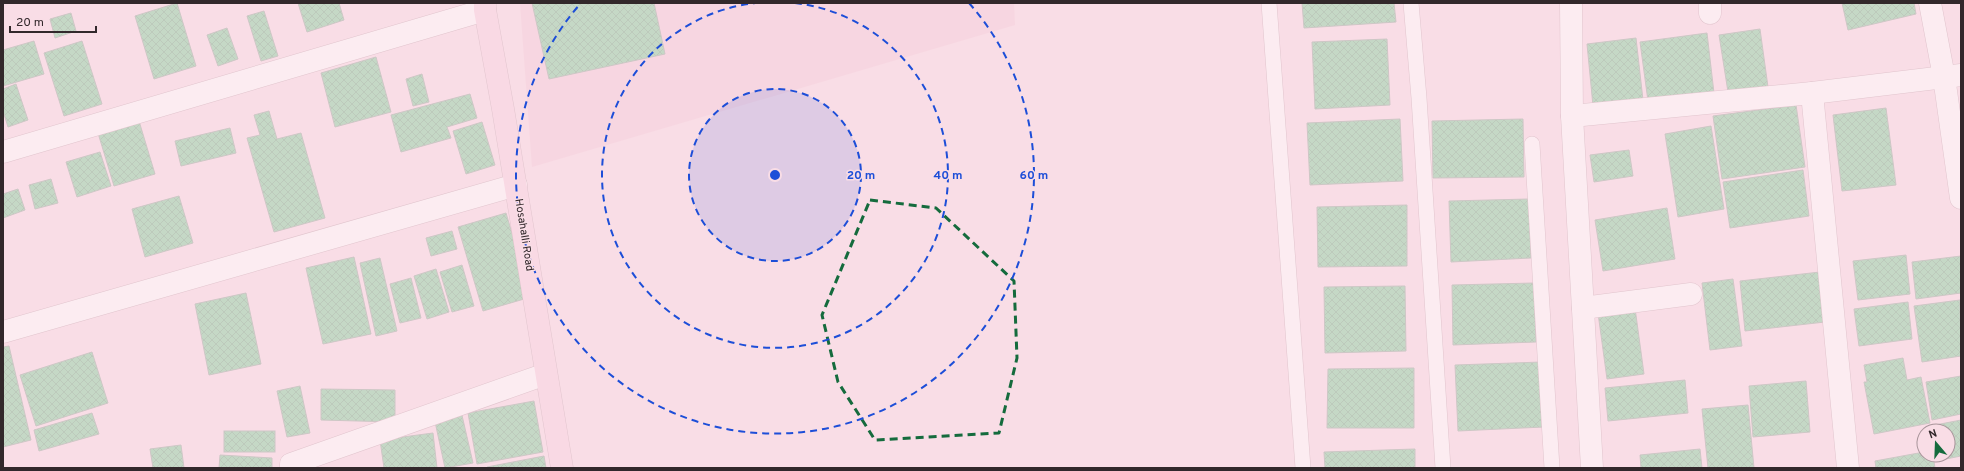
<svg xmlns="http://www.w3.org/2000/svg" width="1964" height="471" font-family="Overpass,sans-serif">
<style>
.built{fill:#f3cfdb}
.building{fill:url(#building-cross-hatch);stroke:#98ae9f}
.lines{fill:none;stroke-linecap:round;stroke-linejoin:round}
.lane-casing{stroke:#c3a9b1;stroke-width:16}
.street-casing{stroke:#c3a9b1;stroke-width:23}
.secondary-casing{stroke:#c3a9b1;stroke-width:23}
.lane{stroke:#fff;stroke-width:15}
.street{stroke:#fff;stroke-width:22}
.secondary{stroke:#f9d5e3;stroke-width:22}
.marked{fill:none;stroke:#156b3d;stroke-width:3;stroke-dasharray:8 5;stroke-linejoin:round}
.ring{fill:none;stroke:#1d4ed8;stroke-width:2;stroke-dasharray:7 5}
.labels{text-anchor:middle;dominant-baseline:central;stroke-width:3;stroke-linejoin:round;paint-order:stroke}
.street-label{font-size:11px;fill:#32282b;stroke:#f9dde6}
.centre{fill:#1d4ed8;stroke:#f9dde6;stroke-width:2}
.ring-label{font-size:12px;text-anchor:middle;font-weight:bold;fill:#1d4ed8;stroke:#f9dde6;stroke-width:3;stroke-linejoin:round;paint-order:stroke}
</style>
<defs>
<pattern id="building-cross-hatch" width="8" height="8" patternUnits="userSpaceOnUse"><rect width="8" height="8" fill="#85d29f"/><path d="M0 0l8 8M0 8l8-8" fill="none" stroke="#73b489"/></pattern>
</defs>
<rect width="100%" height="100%" fill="#f9dde6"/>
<path class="built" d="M 520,3 L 1014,3 L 1015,25 L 532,167 Z"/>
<g class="building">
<path d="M 177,3 L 196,66 L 154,79 L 135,16 Z"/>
<path d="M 298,3 L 339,3 L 344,20 L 307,32 Z"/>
<path d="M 532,3 L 654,3 L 665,54 L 549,79 Z"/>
<path d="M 1302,3 L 1394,3 L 1396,22 L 1304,28 Z"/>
<path d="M 1842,3 L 1914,3 L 1916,14 L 1848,30 Z"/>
<path d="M 264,11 L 278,56 L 261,61 L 247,16 Z"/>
<path d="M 71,13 L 76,31 L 55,38 L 50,19 Z"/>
<path d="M 227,28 L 238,59 L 218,66 L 207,35 Z"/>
<path d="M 1760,29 L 1768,87 L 1728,92 L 1719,35 Z"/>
<path d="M 1707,33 L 1714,93 L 1648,101 L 1640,42 Z"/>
<path d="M 1636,38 L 1643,100 L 1593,106 L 1587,44 Z"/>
<path d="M 1387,39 L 1390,105 L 1315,109 L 1312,42 Z"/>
<path d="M 34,41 L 44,74 L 3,86 L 3,50 Z"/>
<path d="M 82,41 L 102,104 L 64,116 L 44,53 Z"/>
<path d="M 376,57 L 391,112 L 335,127 L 321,73 Z"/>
<path d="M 422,74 L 429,102 L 413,106 L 406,79 Z"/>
<path d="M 16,84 L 28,120 L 8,127 L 3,111 L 3,89 Z"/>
<path d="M 470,94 L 477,118 L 447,127 L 451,138 L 401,152 L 391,115 Z"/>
<path d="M 1796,105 L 1805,167 L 1722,179 L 1713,116 Z"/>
<path d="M 1886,108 L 1896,185 L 1842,191 L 1833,115 Z"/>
<path d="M 269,111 L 277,139 L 301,133 L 325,218 L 274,232 L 247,138 L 260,135 L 254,115 Z"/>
<path d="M 1400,119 L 1403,181 L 1310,185 L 1307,123 Z"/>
<path d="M 1523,119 L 1524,177 L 1433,178 L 1432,121 Z"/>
<path d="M 139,121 L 155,174 L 114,186 L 98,133 Z"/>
<path d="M 482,122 L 495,165 L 466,174 L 453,131 Z"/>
<path d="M 1711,126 L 1724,209 L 1678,217 L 1665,134 Z"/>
<path d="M 230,128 L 236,153 L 181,166 L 175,141 Z"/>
<path d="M 1629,150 L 1633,176 L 1594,182 L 1590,155 Z"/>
<path d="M 100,152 L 111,186 L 77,197 L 66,162 Z"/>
<path d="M 1803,170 L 1809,216 L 1730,228 L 1723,182 Z"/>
<path d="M 51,179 L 58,203 L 35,209 L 29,185 Z"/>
<path d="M 18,189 L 25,210 L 3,218 L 3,194 Z"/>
<path d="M 179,196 L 193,243 L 145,257 L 132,209 Z"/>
<path d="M 1529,199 L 1531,258 L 1451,262 L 1449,201 Z"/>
<path d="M 1407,205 L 1407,266 L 1318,267 L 1317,207 Z"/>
<path d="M 1667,208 L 1675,259 L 1603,271 L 1595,220 Z"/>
<path d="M 506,213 L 531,297 L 483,311 L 458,227 Z"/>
<path d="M 452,231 L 457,249 L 431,256 L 426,238 Z"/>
<path d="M 1906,255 L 1910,294 L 1858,300 L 1853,261 Z"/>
<path d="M 1961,256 L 1961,293 L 1916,299 L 1912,262 Z"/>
<path d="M 354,257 L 371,334 L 323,344 L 306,268 Z"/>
<path d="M 380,258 L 397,331 L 376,336 L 360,263 Z"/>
<path d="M 462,265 L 474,306 L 452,312 L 440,272 Z"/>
<path d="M 436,269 L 449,312 L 427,319 L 414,276 Z"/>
<path d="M 1820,272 L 1825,322 L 1745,331 L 1740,281 Z"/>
<path d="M 411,278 L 421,318 L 400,323 L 390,284 Z"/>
<path d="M 1733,279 L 1742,346 L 1710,350 L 1702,283 Z"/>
<path d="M 1534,283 L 1536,342 L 1453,345 L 1452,285 Z"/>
<path d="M 1405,286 L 1406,351 L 1325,353 L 1324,287 Z"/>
<path d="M 246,293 L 261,364 L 209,375 L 195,304 Z"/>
<path d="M 1960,300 L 1961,356 L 1922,362 L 1914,306 Z"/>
<path d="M 1908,302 L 1912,339 L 1859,346 L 1854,309 Z"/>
<path d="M 1635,308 L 1644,374 L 1607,379 L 1598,313 Z"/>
<path d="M 9,346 L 31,440 L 3,447 L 3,347 Z"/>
<path d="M 92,352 L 108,403 L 36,426 L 20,375 Z"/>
<path d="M 1903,358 L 1907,380 L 1921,377 L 1930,423 L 1874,434 L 1864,382 L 1867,382 L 1864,365 Z"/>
<path d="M 1542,362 L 1544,427 L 1458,431 L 1455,365 Z"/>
<path d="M 1414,368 L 1414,428 L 1327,428 L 1328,369 Z"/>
<path d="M 1961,376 L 1961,414 L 1932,420 L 1926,382 Z"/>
<path d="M 1685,380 L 1688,413 L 1608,421 L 1605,388 Z"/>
<path d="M 1806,381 L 1810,432 L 1753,437 L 1749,386 Z"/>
<path d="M 300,386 L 310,433 L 287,437 L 277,391 Z"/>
<path d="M 321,389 L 395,390 L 395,422 L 321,420 Z"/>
<path d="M 534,401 L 543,452 L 477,464 L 468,413 Z"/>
<path d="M 1748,405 L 1754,468 L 1708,468 L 1702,409 Z"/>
<path d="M 461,411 L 473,463 L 445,468 L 434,417 Z"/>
<path d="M 92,413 L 99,434 L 39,451 L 34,430 Z"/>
<path d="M 1961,420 L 1961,456 L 1936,461 L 1935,455 L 1948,455 L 1948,431 L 1930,431 L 1930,426 Z"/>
<rect x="224" y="431" width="51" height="21"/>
<path d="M 433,433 L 437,468 L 384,468 L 380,440 Z"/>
<path d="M 181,445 L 184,468 L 153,468 L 150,449 Z"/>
<path d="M 1415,449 L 1415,468 L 1325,468 L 1324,452 Z"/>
<path d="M 1700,449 L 1702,468 L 1641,468 L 1640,455 Z"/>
<path d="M 1924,452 L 1924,455 L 1933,455 L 1935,468 L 1876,468 L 1875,461 Z"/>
<path d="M 220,455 L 272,458 L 272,468 L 219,468 Z"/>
<path d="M 544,456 L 546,468 L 487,468 L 487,467 Z"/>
</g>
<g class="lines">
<defs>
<g id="lane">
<path d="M 1269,3 L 1303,468"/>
<path d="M 1411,3 L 1419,98 L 1443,468"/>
<path d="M 1532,144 L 1552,468"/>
</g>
<g id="street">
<path d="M 1571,3 L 1572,116"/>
<path d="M 1710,3 L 1710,13"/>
<path d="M 1930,3 L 1944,77 L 1961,198"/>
<path d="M 1812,93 L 1848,468"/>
<path d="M 3,152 L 485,10"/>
<path d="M 1583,308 L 1691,294"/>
<path d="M 3,332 L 516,185"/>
<path d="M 291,468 L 291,464 L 546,374"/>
<path d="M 1592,468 L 1572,116 L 1812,93 L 1961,75"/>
</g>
<path id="secondary" d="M 485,3 L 485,10 L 503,109 L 562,468"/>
</defs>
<use href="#lane" class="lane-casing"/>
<use href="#street" class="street-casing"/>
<use href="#secondary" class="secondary-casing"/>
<use href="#lane" class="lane"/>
<use href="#street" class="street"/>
<use href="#secondary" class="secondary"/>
</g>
<path d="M0 0H1964V471H0ZM 870,200 L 936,208 L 1014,281 L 1017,358 L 999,433 L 875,440 L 838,382 L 822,315 Z" fill="#f9dde6" fill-opacity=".55" fill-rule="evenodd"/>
<path class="marked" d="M 870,200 L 936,208 L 1014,281 L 1017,358 L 999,433 L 875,440 L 838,382 L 822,315 Z"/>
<circle cx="775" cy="175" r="86" fill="#1d4ed8" fill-opacity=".12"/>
<g class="ring">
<circle cx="775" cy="175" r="86"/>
<path d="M795 3A173 173 0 1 1 755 3"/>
<path d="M969 3A259 259 0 1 1 581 3"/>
</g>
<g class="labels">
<g class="street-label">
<text transform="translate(524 235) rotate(81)">Hosahalli Road</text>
</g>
</g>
<circle cx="775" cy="175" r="6" class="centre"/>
<g class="ring-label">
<text x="861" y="179">20 m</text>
<text x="948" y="179">40 m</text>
<text x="1034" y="179">60 m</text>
</g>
<rect width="1964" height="471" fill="none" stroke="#32282b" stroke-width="8"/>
<g transform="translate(1936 443) rotate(341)"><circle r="19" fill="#f9dde6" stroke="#a9959b"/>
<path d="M0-3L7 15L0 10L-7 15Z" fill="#156b3d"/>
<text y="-6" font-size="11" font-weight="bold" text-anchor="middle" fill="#32282b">N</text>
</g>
<path d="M10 26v6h86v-6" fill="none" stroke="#32282b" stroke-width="2"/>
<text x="16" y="26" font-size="12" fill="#32282b" stroke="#f9dde6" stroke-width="3" paint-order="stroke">20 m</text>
</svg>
